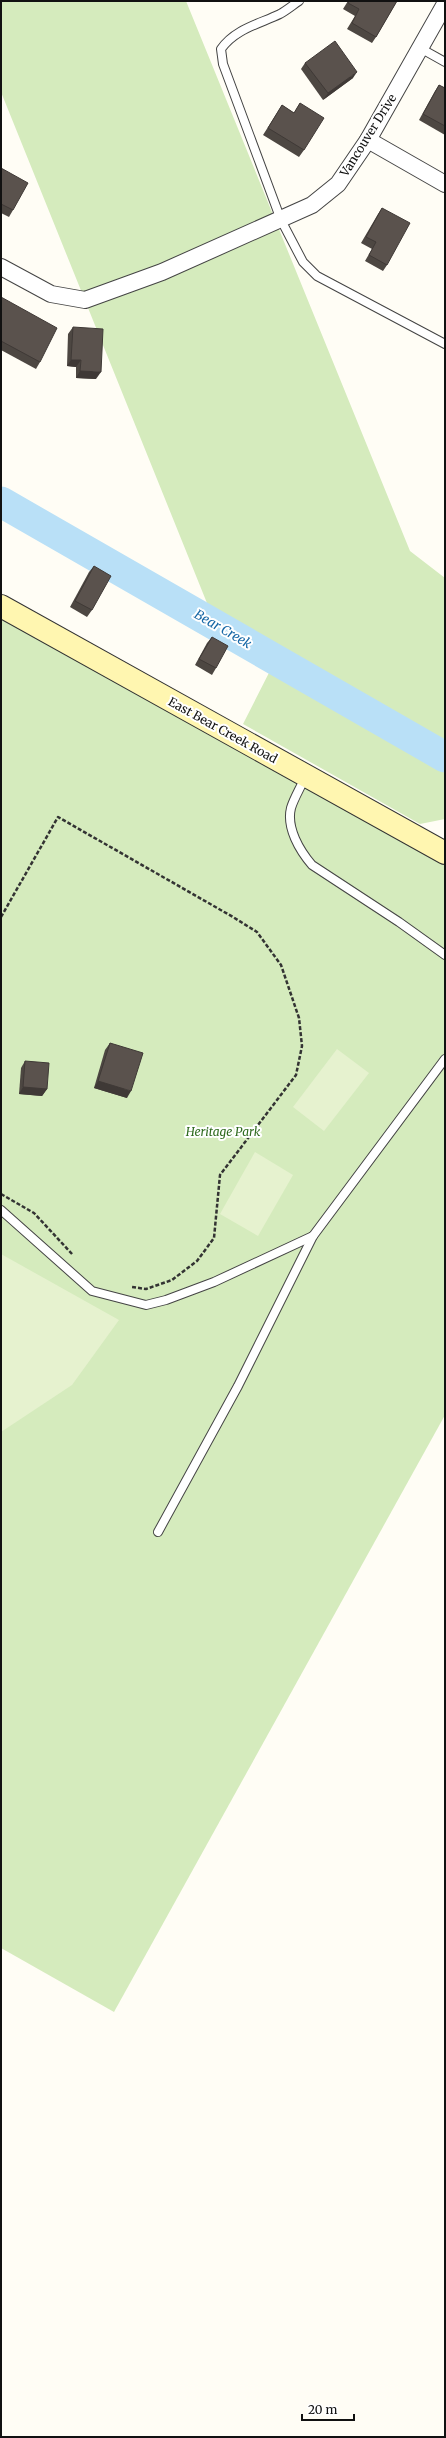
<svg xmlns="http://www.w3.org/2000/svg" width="446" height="2438" font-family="Merriweather,serif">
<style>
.green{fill:#d5ebbd}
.pitch{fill:#e6f2cf}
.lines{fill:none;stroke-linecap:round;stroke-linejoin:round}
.river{stroke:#b9e0f7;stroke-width:31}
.lane-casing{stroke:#444;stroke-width:10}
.street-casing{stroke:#444;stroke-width:18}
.secondary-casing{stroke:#333;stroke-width:24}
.path{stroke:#333;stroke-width:2.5;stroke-dasharray:4 2;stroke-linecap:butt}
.lane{stroke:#fff;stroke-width:8}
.street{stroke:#fff;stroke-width:16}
.secondary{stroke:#fff6b0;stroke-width:22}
.wall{fill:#4d4742}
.shaded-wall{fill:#3f3936}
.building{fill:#5a524d;stroke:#3f3936}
.labels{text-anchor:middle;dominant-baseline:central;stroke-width:4;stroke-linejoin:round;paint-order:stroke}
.street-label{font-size:12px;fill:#111;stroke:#fff}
.park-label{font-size:12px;font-style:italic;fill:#2f6b1f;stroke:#fff}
.water-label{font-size:13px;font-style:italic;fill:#1768a6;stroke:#fff}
</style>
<rect width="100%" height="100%" fill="#fffdf5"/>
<g class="green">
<path d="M 1,1 L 186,1 L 410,551 L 445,578 L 445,819 L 420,824 L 243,724 L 276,659 L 211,613 L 1,92 Z"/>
<path d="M 1,598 L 445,846 L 445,1415 L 114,2012 L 1,1948 Z"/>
</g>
<g class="pitch">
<path d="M 337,1049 L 369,1073 L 324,1131 L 293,1107 Z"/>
<path d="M 255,1152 L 293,1175 L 258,1236 L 220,1214 Z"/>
<path d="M 1,1254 L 119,1320 L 72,1385 L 1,1432 Z"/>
</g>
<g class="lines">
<path class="river" d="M 1,502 L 445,757"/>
<defs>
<g id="lane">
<path d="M 299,1 C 293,5 287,10 280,14 C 259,24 235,29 221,49 L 223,64 L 281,220 L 303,262 L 317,276 L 445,344"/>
<path d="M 420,48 L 445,62"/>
<path d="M 305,777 C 301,787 294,798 291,808 C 286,828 300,851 312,865 L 399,922 L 445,955"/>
<path d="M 1,1210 L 92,1291 L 146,1305 L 166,1300 L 214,1282 L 313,1236"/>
<path d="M 158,1532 L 238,1386 L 313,1236 L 445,1059"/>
</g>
<g id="street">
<path d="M 368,140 L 445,184"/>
<path d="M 1,267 L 51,294 L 85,300 L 162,272 L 312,205 L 338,184 L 368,140 L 445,4"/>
</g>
<path id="secondary" d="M 1,606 L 445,853"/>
</defs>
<use href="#lane" class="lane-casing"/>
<use href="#street" class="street-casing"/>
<use href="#secondary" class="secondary-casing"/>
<g class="path">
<path d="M 1,917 L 58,817 L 233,917 L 257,932 L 281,965 L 299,1018 L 302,1046 L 296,1075 L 220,1175 L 214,1238 L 197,1261 L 172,1280 L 146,1289 L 132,1287"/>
<path d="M 1,1194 L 34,1213 L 73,1255"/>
</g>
<use href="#lane" class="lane"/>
<use href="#street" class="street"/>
<use href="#secondary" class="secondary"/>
</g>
<g class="wall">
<path d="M 348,1 L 397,1 L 376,37 L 372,43 L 347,29 L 355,16 L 343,9 Z"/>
<path d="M 305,63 L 353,78 L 323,100 L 301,69 Z"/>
<path d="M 439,85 L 445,88 L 445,135 L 419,120 L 435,91 Z"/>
<path d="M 300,103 L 304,150 L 299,157 L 263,135 L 282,105 L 294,113 Z"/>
<path d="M 1,168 L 13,210 L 9,217 L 1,213 Z"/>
<path d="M 382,208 L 387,265 L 383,271 L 365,261 L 372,249 L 361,243 L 378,214 Z"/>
<path d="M 1,297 L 40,362 L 36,369 L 1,350 Z"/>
<path d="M 73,327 L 96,379 L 76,378 L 76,367 L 67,366 L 68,334 Z"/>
<path d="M 94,566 L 92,610 L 87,617 L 70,607 L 89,572 Z"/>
<path d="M 212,637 L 216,668 L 212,675 L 195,665 L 207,643 Z"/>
<path d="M 110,1043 L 127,1098 L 94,1088 L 105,1050 Z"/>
<path d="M 25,1061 L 47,1089 L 42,1096 L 19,1094 L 21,1068 Z"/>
</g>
<g class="shaded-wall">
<path d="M 357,72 L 353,78 L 323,100 L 328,93 Z"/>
<path d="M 71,360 L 81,360 L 76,367 L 67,366 Z"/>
<path d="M 80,371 L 101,372 L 96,379 L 76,378 Z"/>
<path d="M 98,1081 L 131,1091 L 127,1098 L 94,1088 Z"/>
<path d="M 23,1087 L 47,1089 L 42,1096 L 19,1094 Z"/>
</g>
<g class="building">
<path d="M 349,1 L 397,1 L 376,37 L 352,23 L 359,9 L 348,3 Z"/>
<path d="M 335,41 L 357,72 L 328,93 L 305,63 Z"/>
<path d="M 439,85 L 445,88 L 445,126 L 423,114 Z"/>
<path d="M 300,103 L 324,118 L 304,150 L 268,128 L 282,105 L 294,113 Z"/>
<path d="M 1,168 L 28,183 L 13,210 L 1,204 Z"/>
<path d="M 382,208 L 410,223 L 387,265 L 369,255 L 376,242 L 366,237 Z"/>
<path d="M 1,297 L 57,328 L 40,362 L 1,341 Z"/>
<path d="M 73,327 L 103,329 L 101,372 L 80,371 L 81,360 L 71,360 Z"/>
<path d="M 94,566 L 111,576 L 92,610 L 75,601 Z"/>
<path d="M 212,637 L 228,646 L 216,668 L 199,659 Z"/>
<path d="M 110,1043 L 143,1053 L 131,1091 L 98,1081 Z"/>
<path d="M 25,1061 L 49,1063 L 47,1089 L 23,1087 Z"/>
</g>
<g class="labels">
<g class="street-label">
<text transform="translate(368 135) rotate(-58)">Vancouver Drive</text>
<text transform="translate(223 730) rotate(29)">East Bear Creek Road</text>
</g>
<g class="park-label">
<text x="223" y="1131">Heritage Park</text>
</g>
<g class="water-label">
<text transform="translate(223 629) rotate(30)">Bear Creek</text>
</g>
</g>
<rect width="446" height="2438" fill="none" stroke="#111111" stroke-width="4"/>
<path d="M302 2414v6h52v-6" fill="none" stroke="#111111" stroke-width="2"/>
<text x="308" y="2414" font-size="12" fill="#111111" stroke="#ffffff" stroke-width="3" paint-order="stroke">20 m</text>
</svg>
